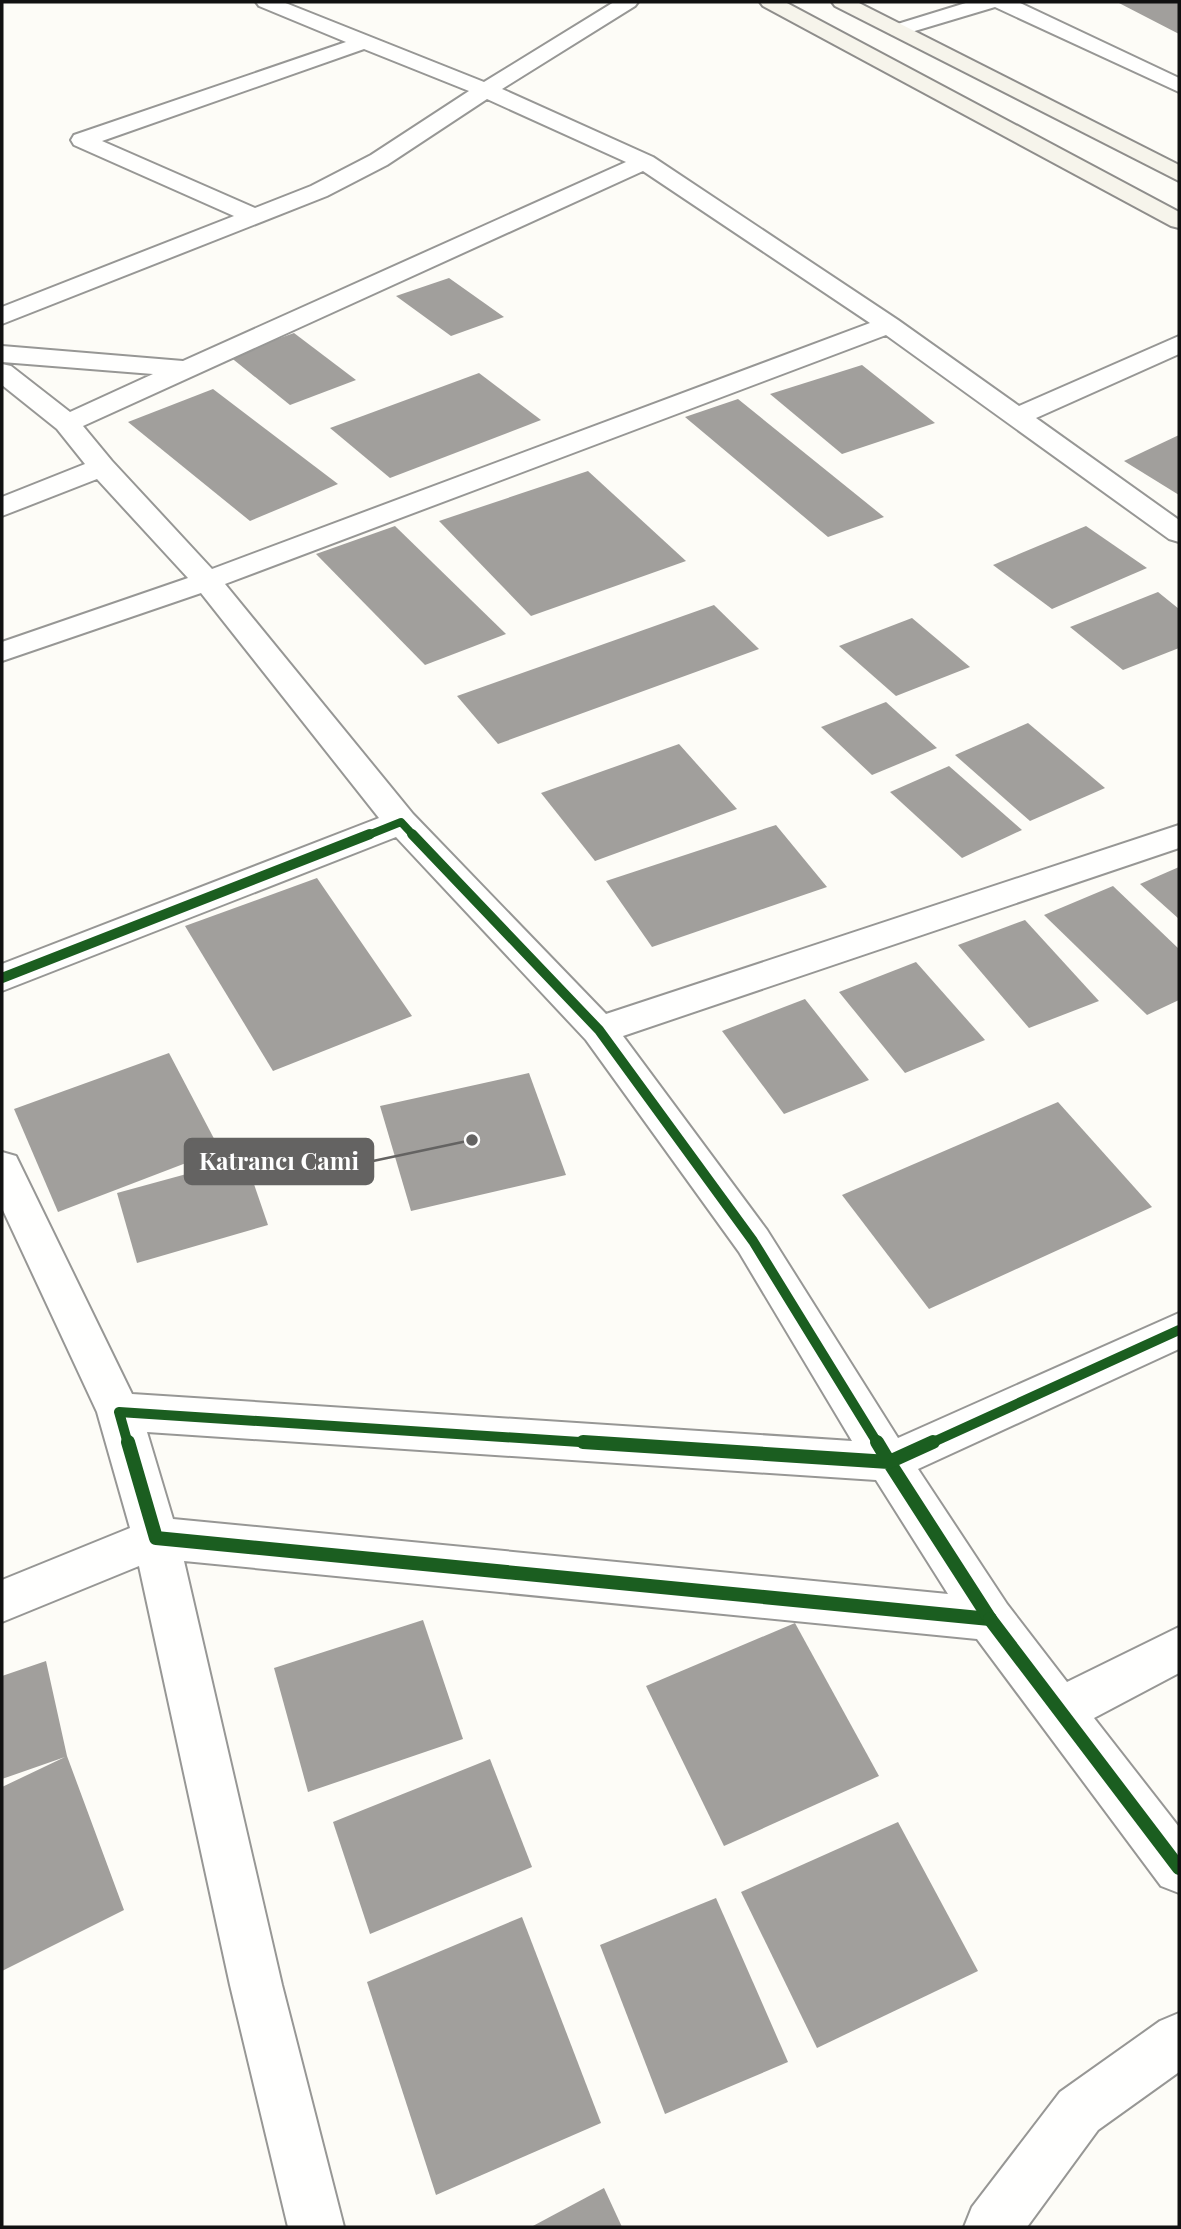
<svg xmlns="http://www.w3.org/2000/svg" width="1181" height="2229" font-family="'Playfair Display',serif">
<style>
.building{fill:#a19f9c}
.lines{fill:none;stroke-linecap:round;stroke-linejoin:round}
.minor-casing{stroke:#979795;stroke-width:4}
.secondary-casing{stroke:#8e8d8b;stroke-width:4}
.minor{fill:#fffffe;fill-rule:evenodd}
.secondary{fill:#f6f4eb;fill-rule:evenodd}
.cycleway-far2-casing{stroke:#fff;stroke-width:11}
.cycleway-far1-casing{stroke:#fff;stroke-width:15}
.cycleway-casing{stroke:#fff;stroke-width:18}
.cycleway-far2{stroke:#1b5e20;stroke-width:8}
.cycleway-far1{stroke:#1b5e20;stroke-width:10}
.cycleway{stroke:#1b5e20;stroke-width:14}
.leader{fill:none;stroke:#646362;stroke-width:2.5}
.callout-dot{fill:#646362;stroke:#fff;stroke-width:2.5}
.callout{fill:#646362;stroke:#646362;stroke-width:2.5}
.callout-label{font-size:24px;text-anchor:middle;font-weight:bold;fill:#fff}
</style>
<rect width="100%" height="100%" fill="#fdfcf7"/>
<g class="building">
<path d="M 1117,2 L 1179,2 L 1179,34 Z"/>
<path d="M 449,278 L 504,317 L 451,336 L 396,296 Z"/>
<path d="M 294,333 L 356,380 L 290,405 L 229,356 Z"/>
<path d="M 862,365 L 935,423 L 842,454 L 770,394 Z"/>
<path d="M 479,373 L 541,420 L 390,478 L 330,428 Z"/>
<path d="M 213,389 L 338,484 L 250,521 L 128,422 Z"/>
<path d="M 738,399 L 884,517 L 828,537 L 685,417 Z"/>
<path d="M 1179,435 L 1179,495 L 1124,461 Z"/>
<path d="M 588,471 L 686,561 L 531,616 L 439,521 Z"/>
<path d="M 395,526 L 506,634 L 425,665 L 316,554 Z"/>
<path d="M 1086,526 L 1147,568 L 1052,609 L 993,565 Z"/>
<path d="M 1158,592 L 1179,609 L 1179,648 L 1123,670 L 1070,627 Z"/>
<path d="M 714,605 L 759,649 L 498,744 L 457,696 Z"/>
<path d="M 912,618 L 970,667 L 896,696 L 839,646 Z"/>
<path d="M 886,702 L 937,748 L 872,775 L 821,727 Z"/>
<path d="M 1028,723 L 1105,788 L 1030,821 L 955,755 Z"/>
<path d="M 679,744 L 737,809 L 595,861 L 541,793 Z"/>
<path d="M 949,766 L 1022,830 L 962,858 L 890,792 Z"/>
<path d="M 776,825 L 827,887 L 652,947 L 606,881 Z"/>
<path d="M 1179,867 L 1179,919 L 1140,884 Z"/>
<path d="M 317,878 L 412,1016 L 273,1071 L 185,926 Z"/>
<path d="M 1113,886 L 1179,949 L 1179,1000 L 1147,1015 L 1044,915 Z"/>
<path d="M 1025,920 L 1099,1001 L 1029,1028 L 958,945 Z"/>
<path d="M 916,962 L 985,1040 L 905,1073 L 839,992 Z"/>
<path d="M 805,999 L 869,1080 L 784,1114 L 722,1031 Z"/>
<path d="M 169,1053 L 220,1150 L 58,1212 L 14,1109 Z"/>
<path d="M 529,1073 L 566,1175 L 411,1211 L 380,1106 Z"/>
<path d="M 1058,1102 L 1152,1207 L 929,1309 L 842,1195 Z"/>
<path d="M 245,1158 L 268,1225 L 137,1263 L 117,1193 Z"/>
<path d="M 423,1620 L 463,1739 L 308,1792 L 274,1668 Z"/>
<path d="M 795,1623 L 879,1776 L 724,1846 L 646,1686 Z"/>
<path d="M 46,1661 L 67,1756 L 124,1910 L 2,1971 L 2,1787 L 65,1757 L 2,1779 L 2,1676 Z"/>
<path d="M 490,1759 L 532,1867 L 370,1934 L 333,1822 Z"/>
<path d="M 898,1822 L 978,1971 L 817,2048 L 741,1892 Z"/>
<path d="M 716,1898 L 788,2062 L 665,2114 L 600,1945 Z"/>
<path d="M 522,1917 L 601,2123 L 436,2195 L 367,1982 Z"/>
<path d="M 604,2188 L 622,2227 L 531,2227 Z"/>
</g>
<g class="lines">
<defs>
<g id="minor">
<path d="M 256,2 L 283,2 L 484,82 L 614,2 L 638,2 L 635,6 L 502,89 L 653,157 L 898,320 L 1019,406 L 1179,336 L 1179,354 L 1036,418 L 1179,520 L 1179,542 L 1169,539 L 886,335 L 225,584 L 413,814 L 606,1014 L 1179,825 L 1179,848 L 623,1036 L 767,1230 L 898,1438 L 1179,1313 L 1179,1349 L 918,1469 L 1007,1604 L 1067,1682 L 1179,1627 L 1179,1673 L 1094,1718 L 1179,1827 L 1179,1893 L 1161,1886 L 977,1639 L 184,1561 L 282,1985 L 344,2227 L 288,2227 L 230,1985 L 139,1566 L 2,1622 L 2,1580 L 130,1528 L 97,1412 L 2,1208 L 2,1152 L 16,1156 L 132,1394 L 852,1441 L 739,1252 L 586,1040 L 396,837 L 2,991 L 2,964 L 379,818 L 201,593 L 2,661 L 2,642 L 188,578 L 97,479 L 2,516 L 2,497 L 85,464 L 57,429 L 2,385 L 2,364 L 11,366 L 70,412 L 153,374 L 2,362 L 2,346 L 183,361 L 626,162 L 487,99 L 387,165 L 327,196 L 2,324 L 2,307 L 234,216 L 74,145 L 71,140 L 74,135 L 346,42 L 259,6 ZM 364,49 L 469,91 L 371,155 L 311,186 L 255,208 L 102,141 ZM 643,171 L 870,323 L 212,569 L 112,461 L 83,426 ZM 147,1432 L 876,1480 L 948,1594 L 173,1519 Z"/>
<path d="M 969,2 L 1018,2 L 1179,78 L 1179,92 L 995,7 L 898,36 L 891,34 L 888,30 L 891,26 Z"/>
<path d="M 1179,2013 L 1179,2072 L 1098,2130 L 1027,2227 L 964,2227 L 972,2207 L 1060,2092 L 1160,2021 Z"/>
</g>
<g id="secondary">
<path d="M 760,2 L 785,2 L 1179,212 L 1179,228 L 1171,226 L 763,6 Z"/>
<path d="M 832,2 L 857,2 L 1179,165 L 1179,181 L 835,6 Z"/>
</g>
</defs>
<use href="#minor" class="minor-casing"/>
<use href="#secondary" class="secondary-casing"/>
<use href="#minor" class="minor"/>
<use href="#secondary" class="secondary"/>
<defs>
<path id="cycleway-far2" d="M 366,836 L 401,822 L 414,836"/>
<g id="cycleway-far1">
<path d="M 412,834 L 599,1030 L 753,1241 L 878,1444"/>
<path d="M 2,978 L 370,834"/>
<path d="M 128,1444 L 119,1412 L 610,1444"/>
<path d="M 929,1444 L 1179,1330"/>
</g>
<g id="cycleway">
<path d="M 128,1442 L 156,1538 L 990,1619"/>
<path d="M 583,1442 L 889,1462 L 990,1619"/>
<path d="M 877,1442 L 889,1462 L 933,1442"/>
<path d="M 990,1619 L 1179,1868"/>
</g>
</defs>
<use href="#cycleway-far2" class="cycleway-far2-casing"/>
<use href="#cycleway-far1" class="cycleway-far1-casing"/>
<use href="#cycleway" class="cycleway-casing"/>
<use href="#cycleway-far2" class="cycleway-far2"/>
<use href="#cycleway-far1" class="cycleway-far1"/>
<use href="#cycleway" class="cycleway"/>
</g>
<path class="leader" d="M472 1140L373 1161"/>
<circle class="callout-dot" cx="472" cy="1140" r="7"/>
<rect class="callout" x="185" y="1139" width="188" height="45" rx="7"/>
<g class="callout-label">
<text x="279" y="1170">Katrancı Cami</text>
</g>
<rect width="1181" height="2229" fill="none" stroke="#111111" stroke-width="7"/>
</svg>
